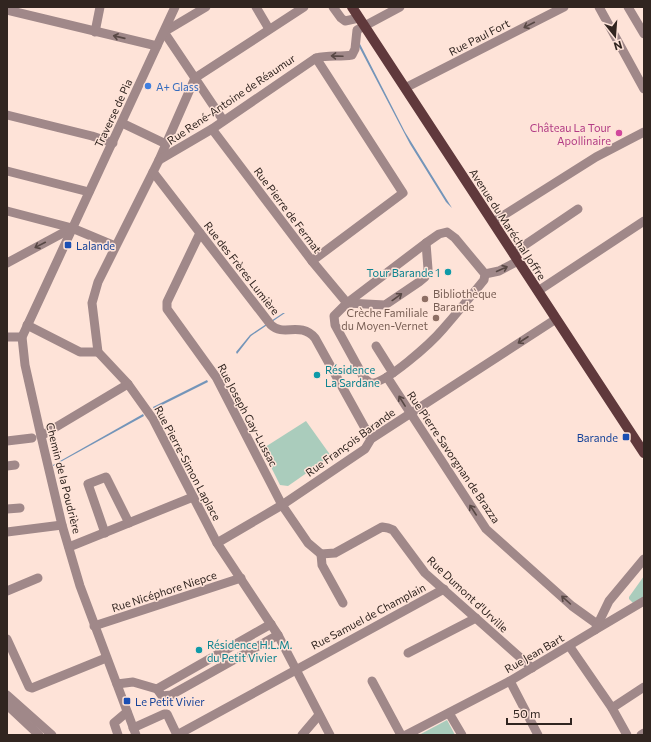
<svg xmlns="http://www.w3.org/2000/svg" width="651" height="742" font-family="Commissioner,sans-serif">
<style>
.green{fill:#aaccbc}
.water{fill:#7495b9}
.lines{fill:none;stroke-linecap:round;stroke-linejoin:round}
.minor{stroke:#a08889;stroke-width:9}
.major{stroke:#60393c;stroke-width:10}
.oneway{stroke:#584845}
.shop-dot{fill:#3f7fe0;stroke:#fee3d8;stroke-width:1.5}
.hotel-dot{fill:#d1479c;stroke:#fee3d8;stroke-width:1.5}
.transit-dot{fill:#1a4fb4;stroke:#fee3d8;stroke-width:1.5}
.culture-dot{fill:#0f9aa8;stroke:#fee3d8;stroke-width:1.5}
.education-dot{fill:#8d6e63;stroke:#fee3d8;stroke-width:1.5}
.labels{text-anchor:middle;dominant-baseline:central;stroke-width:3;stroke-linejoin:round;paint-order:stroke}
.street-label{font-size:11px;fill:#312520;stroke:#fee3d8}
.shop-label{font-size:11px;fill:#366cbe;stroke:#fee3d8;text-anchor:start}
.hotel-label{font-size:11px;fill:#b23c85;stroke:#fee3d8;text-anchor:end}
.transit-label{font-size:11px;fill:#164399;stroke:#fee3d8;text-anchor:start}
.culture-label{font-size:11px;fill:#0d838f;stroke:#fee3d8;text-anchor:start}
.education-label{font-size:11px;fill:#785e54;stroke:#fee3d8;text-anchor:start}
</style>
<rect width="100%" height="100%" fill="#fee3d8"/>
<g class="green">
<path d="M 306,421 L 331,456 L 288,486 L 280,485 L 262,449 Z"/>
<path d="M 644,576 L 644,597 L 633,603 L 629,599 L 629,597 Z"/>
<path d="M 447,720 L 455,735 L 419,735 Z"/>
</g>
<g class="water">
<path d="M 355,39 L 359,42 L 405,132 L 452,208 L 446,202 L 410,144 Z"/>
<path d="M 283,313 L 285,313 L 251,336 L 237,354 L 236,352 L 250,335 Z"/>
<path d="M 207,380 L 208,382 L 154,409 L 153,407 Z"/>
<path d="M 143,414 L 144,416 L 53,466 L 53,465 Z"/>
</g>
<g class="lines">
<g class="minor">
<path d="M 206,7 L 164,32 L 223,120"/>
<path d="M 256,7 L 269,29"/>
<path d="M 304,7 L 195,78 L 159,160 L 98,282 L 92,303 L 98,352 L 128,384 L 153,419 L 217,543 L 278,635 L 330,735"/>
<path d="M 333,7 L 341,18 L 345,21 L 359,18"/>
<path d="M 599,7 L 644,89"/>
<path d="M 628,7 L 644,34"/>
<path d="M 7,10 L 157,46"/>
<path d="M 95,32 L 100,7"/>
<path d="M 316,58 C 328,55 339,57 352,55 L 355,49 L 357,30 L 400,7"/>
<path d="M 405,88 L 564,7"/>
<path d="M 7,115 L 92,136 L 113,143"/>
<path d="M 122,123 L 166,144"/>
<path d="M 212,129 L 312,261 L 347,303 L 385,305 L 419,282 L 425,277 L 428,269 L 426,243"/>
<path d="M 159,160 L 212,129 L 316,58 L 403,193 L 312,261"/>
<path d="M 7,171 L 89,192"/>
<path d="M 153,172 L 271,325 C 284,337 300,321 315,338 L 371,439"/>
<path d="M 7,211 L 72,228 L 115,246"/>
<path d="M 493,222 L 596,157 L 644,132"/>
<path d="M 447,232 L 455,238 L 485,274 L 484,280 C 471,296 457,313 443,329 C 432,342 385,385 370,383 L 364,378 L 335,325 L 334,316 L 347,303 L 426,243 L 439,234 Z"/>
<path d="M 200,233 L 167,302 L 167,309 L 216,377 L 282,505 L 308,543 L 321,554 L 335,553 L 382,527 L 388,528 L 393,530 L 425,573 L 532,668"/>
<path d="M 513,253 L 578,209"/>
<path d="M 7,263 L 72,228"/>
<path d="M 485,274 L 499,271 L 518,261"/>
<path d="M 538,291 L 644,221"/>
<path d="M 27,325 L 80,352 L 98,352"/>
<path d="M 7,337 L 22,337"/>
<path d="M 376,346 L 393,373"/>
<path d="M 387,377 L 486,529 L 572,606 L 597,624"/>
<path d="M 41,436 L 128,384"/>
<path d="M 7,441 L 32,438"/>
<path d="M 7,466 L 15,465"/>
<path d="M 7,509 L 20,508"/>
<path d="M 7,532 L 62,525"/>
<path d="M 105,533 L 88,484 L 106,477 L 129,523"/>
<path d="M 217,543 L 282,505 L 365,449 L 371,439 L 556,319"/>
<path d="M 69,547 L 193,497"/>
<path d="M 321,554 L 322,565 L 343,603"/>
<path d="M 7,591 L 38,578"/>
<path d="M 94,626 L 241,578"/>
<path d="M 595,630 L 644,601"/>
<path d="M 7,639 L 29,687 L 32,688 L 106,658"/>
<path d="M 570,647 L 612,708 L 627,735"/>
<path d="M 408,653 L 476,618"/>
<path d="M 372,681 L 401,735"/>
<path d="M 510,681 L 538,735"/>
<path d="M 117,684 L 133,682 L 157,689 L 271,624"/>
<path d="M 157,689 L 162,696 L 171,695 L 278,635"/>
<path d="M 7,695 L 52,735"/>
<path d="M 7,705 L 39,735"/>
<path d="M 612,708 L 644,687"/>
<path d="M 449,713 L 462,735"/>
<path d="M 133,728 L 164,714 L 167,714 L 177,735"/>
<path d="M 118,735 L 114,723 L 127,712"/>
<path d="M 136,735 L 80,586 L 62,525 L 41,436 L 25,365 L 22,337 L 175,7"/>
<path d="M 177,735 L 444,589"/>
<path d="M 302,735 L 319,715"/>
<path d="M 406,735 L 510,681 L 595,630 L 609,601 L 644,559"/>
<path d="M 641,735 L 644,733"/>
</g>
<path class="major" d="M 352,7 L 644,453"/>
</g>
<defs><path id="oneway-shaft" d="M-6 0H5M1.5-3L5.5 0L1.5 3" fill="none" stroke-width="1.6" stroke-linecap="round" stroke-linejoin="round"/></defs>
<g class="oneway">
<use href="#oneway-shaft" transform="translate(529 25) rotate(153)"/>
<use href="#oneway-shaft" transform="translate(119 37) rotate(-167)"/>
<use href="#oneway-shaft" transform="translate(337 56) rotate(-178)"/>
<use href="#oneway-shaft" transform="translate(40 245) rotate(153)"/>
<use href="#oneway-shaft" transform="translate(502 269) rotate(-24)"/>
<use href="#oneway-shaft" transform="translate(397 297) rotate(-36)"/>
<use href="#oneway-shaft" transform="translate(523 340) rotate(147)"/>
<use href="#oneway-shaft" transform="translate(402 401) rotate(-122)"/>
<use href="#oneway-shaft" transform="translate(473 510) rotate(-123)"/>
<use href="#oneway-shaft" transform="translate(566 600) rotate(-138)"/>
</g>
<circle class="shop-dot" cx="148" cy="86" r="4"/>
<circle class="hotel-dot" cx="619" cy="133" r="4"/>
<g class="transit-dot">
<rect x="64" y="241" width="8" height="8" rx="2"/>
<rect x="622" y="433" width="8" height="8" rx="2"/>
<rect x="123" y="697" width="8" height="8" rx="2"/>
</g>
<g class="culture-dot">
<circle cx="448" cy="272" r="4"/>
<circle cx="317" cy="375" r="4"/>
<circle cx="199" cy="650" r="4"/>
</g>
<g class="education-dot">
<circle cx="425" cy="299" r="4"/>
<circle cx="436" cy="318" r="4"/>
</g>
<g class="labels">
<g class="street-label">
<text transform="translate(479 37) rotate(-27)">Rue Paul Fort</text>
<text transform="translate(231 99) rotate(-34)">Rue René-Antoine de Réaumur</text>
<text transform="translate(113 113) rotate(-65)">Traverse de Pia</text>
<text transform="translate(288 210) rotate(53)">Rue Pierre de Fermat</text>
<text transform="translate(508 224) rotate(57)">Avenue du Maréchal Joffre</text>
<text transform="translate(242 268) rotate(52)">Rue des Frères Lumière</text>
<text transform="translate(248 415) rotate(62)">Rue Joseph Gay-Lussac</text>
<text transform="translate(350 442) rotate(-36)">Rue François Barande</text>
<text transform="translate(454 457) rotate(56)">Rue Pierre Savorgnan de Brazza</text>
<text transform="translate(188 463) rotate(62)">Rue Pierre-Simon Laplace</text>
<text transform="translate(64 478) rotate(76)">Chemin de la Poudrière</text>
<text transform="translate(164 591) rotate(-18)">Rue Nicéphore Niepce</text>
<text transform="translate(468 594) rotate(43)">Rue Dumont d'Urville</text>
<text transform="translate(368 616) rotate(-28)">Rue Samuel de Champlain</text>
<text transform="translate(534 653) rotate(-30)">Rue Jean Bart</text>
</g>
<g class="shop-label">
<text x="156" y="86">A+ Glass</text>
</g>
<g class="hotel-label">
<text x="611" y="127">Château La Tour<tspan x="611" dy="13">Apollinaire</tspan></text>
</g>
<g class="transit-label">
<text x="76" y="245">Lalande</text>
<text x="618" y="437" text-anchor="end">Barande</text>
<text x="135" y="701">Le Petit Vivier</text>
</g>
<g class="culture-label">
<text x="440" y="272" text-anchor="end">Tour Barande 1</text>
<text x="325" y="369">Résidence<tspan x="325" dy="13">La Sardane</tspan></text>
<text x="207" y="644">Résidence H.L.M.<tspan x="207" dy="13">du Petit Vivier</tspan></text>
</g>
<g class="education-label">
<text x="433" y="293">Bibliothèque<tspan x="433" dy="13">Barande</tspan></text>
<text x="428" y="312" text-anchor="end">Crèche Familiale<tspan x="428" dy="13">du Moyen-Vernet</tspan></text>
</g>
</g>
<rect width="651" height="742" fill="none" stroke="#312520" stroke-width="16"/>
<g transform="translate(615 36) rotate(163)" stroke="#fee3d8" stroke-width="3" paint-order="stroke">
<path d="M0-3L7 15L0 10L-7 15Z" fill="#312520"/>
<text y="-6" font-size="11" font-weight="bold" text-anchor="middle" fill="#312520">N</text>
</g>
<path d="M507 718v6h64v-6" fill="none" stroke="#312520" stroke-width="2"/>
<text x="513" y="718" font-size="12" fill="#312520" stroke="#fee3d8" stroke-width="3" paint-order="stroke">50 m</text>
</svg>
